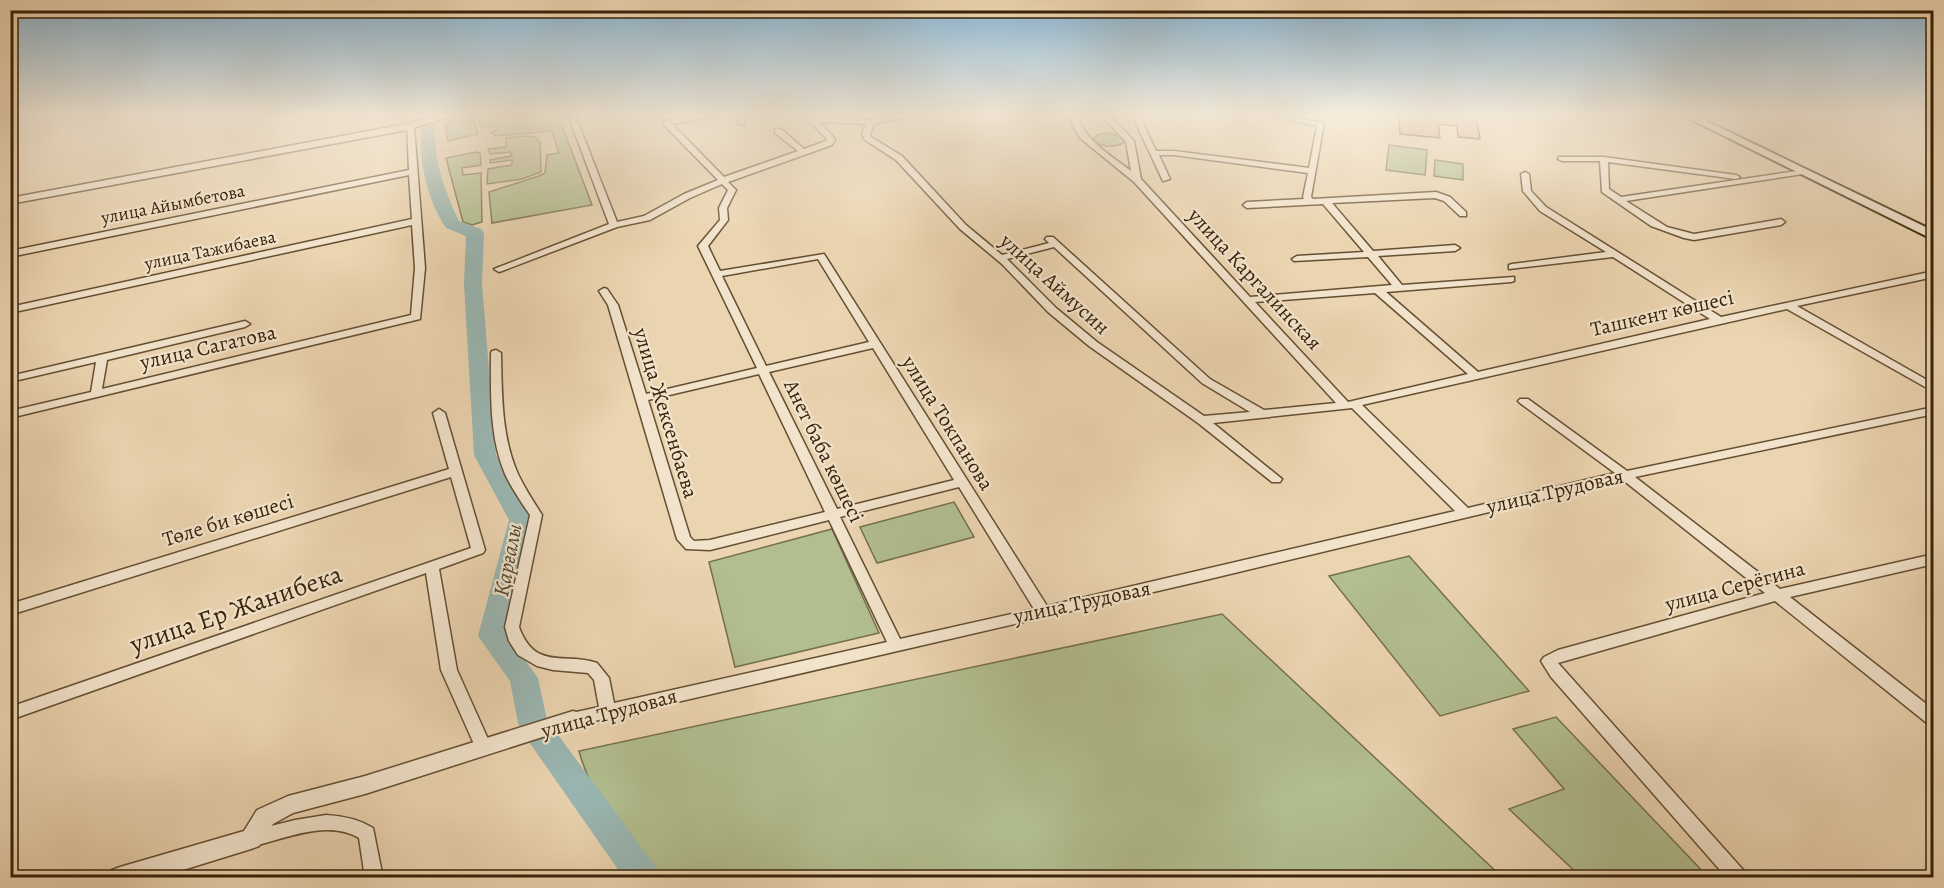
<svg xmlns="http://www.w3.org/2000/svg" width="1944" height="888" font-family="Alegreya,serif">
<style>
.green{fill:#b2be8f;stroke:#75704c;stroke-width:1.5}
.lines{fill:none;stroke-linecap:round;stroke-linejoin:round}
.river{fill:#9ab7b3;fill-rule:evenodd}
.building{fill:#dc9d84;stroke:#382308;stroke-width:1.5}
.minor-casing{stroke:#654f32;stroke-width:3}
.tertiary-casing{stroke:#654f32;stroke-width:3}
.secondary-casing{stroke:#382308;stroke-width:4}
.minor{fill:#f2e3cc;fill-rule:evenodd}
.tertiary{fill:#f2e3cc;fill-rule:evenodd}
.secondary{fill:#f2e3cc;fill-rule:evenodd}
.labels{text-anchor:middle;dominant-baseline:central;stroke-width:4.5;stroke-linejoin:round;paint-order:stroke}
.far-street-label{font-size:18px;fill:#382308;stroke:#f2e3cc}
.street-label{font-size:21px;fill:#382308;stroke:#f2e3cc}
.water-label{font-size:22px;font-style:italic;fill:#504833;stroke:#f2e3cc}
.near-street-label{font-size:26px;fill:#382308;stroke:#f2e3cc}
</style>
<rect width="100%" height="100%" fill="#ebd4b0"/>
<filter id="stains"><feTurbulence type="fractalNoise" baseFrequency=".00333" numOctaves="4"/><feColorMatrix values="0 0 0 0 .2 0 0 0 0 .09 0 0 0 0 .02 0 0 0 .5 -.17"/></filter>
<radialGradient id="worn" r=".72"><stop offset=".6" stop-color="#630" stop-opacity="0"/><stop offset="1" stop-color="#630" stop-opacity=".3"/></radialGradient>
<g class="green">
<path d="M 471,115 L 478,134 L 448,141 L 445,123 Z"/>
<path d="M 475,115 L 558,115 L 592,205 L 492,223 L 489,192 L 539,176 L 545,173 L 547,155 L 559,153 L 552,131 L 496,136 L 491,133 L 501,126 L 481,127 Z"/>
<path d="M 1109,133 L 1123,137 L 1125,142 C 1115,148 1100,148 1093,139 L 1099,134 Z"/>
<path d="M 526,136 L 535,137 L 540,142 L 541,172 L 522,179 L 487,184 L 488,169 L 512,165 L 512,160 L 490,163 L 490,160 L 512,156 L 510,152 L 490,154 L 488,149 L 506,147 L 506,138 Z"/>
<path d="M 1389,145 L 1427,150 L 1425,175 L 1386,170 Z"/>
<path d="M 476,152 L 480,153 L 481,165 L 462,168 L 463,175 L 481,173 L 482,222 L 472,225 L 463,222 L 446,158 Z"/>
<path d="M 1435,160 L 1463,164 L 1463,180 L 1434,176 Z"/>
<path d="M 954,502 L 974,537 L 877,563 L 860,527 Z"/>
<path d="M 832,529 L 879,633 L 735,667 L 709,562 Z"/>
<path d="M 1409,556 L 1529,691 L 1440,716 L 1329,576 Z"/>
<path d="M 1222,614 L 1502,877 L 660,877 C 628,837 592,801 579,751 Z"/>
<path d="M 1556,717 L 1708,877 L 1581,877 L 1509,809 L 1564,789 L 1513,729 Z"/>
</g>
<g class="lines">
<path class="river" d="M 423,115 L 437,115 C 430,153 443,187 459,221 L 481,229 L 484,233 L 482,284 L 496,455 L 533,520 L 506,634 L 538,678 L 547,720 L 656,867 L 661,878 L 624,878 L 522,732 L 518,723 L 510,681 L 478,636 L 509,520 L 474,455 L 464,284 L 466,236 L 446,228 C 425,196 416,151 423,115 Z"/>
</g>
<path class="building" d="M 1399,115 L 1476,115 L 1480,139 L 1458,137 L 1457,126 L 1438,124 L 1440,138 L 1400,134 Z"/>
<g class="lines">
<defs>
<g id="minor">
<path d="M 568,115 L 575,115 L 617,222 L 644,216 L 684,194 L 718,180 L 664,125 L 664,121 L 701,115 L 714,115 L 711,117 L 672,124 L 724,177 L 798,151 L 775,133 L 775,129 L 781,129 L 804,149 L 826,141 L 827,139 L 807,119 L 807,115 L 871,120 L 894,115 L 905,115 L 905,117 L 874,124 L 870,134 L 871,137 L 902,156 L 966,225 L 1002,255 L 1049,243 L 1045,239 L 1047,237 L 1053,237 L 1210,379 L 1264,410 L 1336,403 L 1134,182 L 1080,138 L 1072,124 L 1072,115 L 1078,115 C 1083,140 1112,156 1131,171 L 1126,142 L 1101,115 L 1109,115 L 1134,141 L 1141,179 L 1250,297 L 1392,285 L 1368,257 L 1294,261 L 1292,259 L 1297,256 L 1364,252 L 1323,204 L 1247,208 L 1243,205 L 1247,202 L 1304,199 L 1303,197 L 1308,173 L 1174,155 L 1159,155 L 1170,179 L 1163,181 L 1132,115 L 1139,115 L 1156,151 L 1174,151 L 1309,168 L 1317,126 L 1265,115 L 1278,115 L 1324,123 L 1311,197 L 1313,199 L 1436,192 L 1450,197 L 1466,212 L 1466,216 L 1460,216 L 1444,201 L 1435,198 L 1332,203 L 1373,251 L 1455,245 L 1460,248 L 1455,251 L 1378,256 L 1402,285 L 1514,277 L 1514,281 L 1511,282 L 1386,292 L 1478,372 L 1710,319 L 1613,257 L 1509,269 L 1509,265 L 1512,264 L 1606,252 L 1540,211 L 1523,191 L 1521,174 L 1525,172 L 1529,174 L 1531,191 L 1546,207 L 1721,317 L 1934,271 L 1934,277 L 1797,306 L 1934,384 L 1934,392 L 1787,309 L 1362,405 L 1468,508 L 1615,473 L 1520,403 L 1518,401 L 1520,399 L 1528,399 L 1627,471 L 1934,407 L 1934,414 L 1635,477 L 1780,589 L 1934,554 L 1934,564 L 1790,597 L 1934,710 L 1934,725 L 1928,724 L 1775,601 L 1558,663 L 1745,872 L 1748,878 L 1727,878 L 1551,677 L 1541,661 L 1544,657 L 1558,650 L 1765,593 L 1623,480 L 1201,581 L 573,726 L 567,724 L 565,719 L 567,714 L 599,707 L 594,680 L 588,673 L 553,670 L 537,666 L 518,655 L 509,641 L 505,627 L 530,515 C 521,502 512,489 505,474 C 489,436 491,394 491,353 L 492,351 L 496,350 L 501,353 C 502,394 501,436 518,474 C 525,489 534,502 542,515 L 519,627 C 535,671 564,652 597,663 L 609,678 L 614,703 L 887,642 L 829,520 L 710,550 L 686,549 L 677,539 L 608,305 L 599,291 L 604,288 L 607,289 L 618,305 L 646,394 L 757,368 L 698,246 L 720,220 L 719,208 L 728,190 L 722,184 L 690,198 L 650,220 L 617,227 L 502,271 L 499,272 L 494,269 L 609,224 ZM 819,122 L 866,124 L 862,134 L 865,140 L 896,160 L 960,229 L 1002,264 L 1048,312 L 1089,346 L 1198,423 L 1272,482 L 1280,482 L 1282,479 L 1213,423 L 1352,408 L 1455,511 L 1047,606 L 824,254 L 720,271 L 708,246 L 728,220 L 727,208 L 736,190 L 728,182 L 832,145 L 835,139 ZM 1054,247 L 1202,383 L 1250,412 L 1204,416 L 1097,342 L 1056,308 L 1007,259 ZM 818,259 L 869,342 L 766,366 L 722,276 ZM 1375,293 L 1468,374 L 1348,402 L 1255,302 ZM 873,348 L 954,480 L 837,509 L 769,372 ZM 759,374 L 825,512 L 710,540 L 694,541 L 690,537 L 648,400 ZM 959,487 L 1034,609 L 900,639 L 840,517 Z"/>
<path d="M 736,115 L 742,115 L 745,124 L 739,124 Z"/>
<path d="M 407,124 L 414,126 L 425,268 L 420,319 L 10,418 L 10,411 L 91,392 L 96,362 L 10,382 L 10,376 L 245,321 L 250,324 L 245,327 L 107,360 L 102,389 L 411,315 L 415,268 L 412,225 L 10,313 L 10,307 L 412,219 L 409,175 L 10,257 L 10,251 L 409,170 Z"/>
<path d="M 1559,157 L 1604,157 L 1736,175 L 1740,177 L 1736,179 L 1608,162 L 1609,189 L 1621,197 L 1803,170 L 1807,172 L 1803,174 L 1626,201 L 1667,227 L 1694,234 L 1781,219 L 1785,222 L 1781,225 L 1694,240 L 1684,238 L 1651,226 L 1602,192 L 1600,161 L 1562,161 L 1558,159 Z"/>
<path d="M 439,409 L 445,413 L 485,550 L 483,553 L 439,569 L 457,670 L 492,748 L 490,753 L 484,755 L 478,753 L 441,670 L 426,573 L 10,720 L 10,707 L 471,548 L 451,477 L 10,615 L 10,604 L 449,469 L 433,413 Z"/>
<path d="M 326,815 C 344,816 358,819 373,828 L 383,878 L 365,878 L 359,838 C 327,819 284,839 251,847 L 245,845 L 242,839 L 245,833 L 251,831 L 295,820 Z"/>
</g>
<g id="tertiary">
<path d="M 440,115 L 454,115 L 407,130 L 10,204 L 10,198 L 406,124 Z"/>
<path d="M 573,711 L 580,713 L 583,719 L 580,725 L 365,794 L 293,813 L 273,824 L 259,846 L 251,849 L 157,878 L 109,878 L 112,870 L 120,867 L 244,831 L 257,810 L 288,796 L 365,776 Z"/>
</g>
<path id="secondary" d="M 1682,115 L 1694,115 L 1934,231 L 1934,240 Z"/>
</defs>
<use href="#minor" class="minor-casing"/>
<use href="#tertiary" class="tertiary-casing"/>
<use href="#secondary" class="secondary-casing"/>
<use href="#minor" class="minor"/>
<use href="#tertiary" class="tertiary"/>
<use href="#secondary" class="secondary"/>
</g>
<linearGradient id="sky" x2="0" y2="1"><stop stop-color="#89b5d3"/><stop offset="0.48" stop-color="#f6ecdb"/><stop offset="1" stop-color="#f6ecdb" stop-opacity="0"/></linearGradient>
<rect width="1944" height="239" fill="url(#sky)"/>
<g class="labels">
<g class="far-street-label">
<text transform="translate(173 204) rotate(-11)">улица Айымбетова</text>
<text transform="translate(210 250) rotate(-12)">улица Тажибаева</text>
</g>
<g class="street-label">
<text transform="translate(1255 279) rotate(47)">улица Каргалинская</text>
<text transform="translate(1055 284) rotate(42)">улица Аймусин</text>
<text transform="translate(1662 313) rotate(-13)">Ташкент көшесі</text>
<text transform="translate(208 347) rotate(-13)">улица Сагатова</text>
<text transform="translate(666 413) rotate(73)">улица Жексенбаева</text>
<text transform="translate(948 423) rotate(58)">улица Токпанова</text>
<text transform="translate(824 451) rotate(64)">Анет баба көшесі</text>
<text transform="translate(1555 491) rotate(-13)">улица Трудовая</text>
<text transform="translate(228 520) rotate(-17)">Төле би көшесі</text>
<text transform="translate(1735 586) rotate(-15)">улица Серёгина</text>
<text transform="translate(1082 602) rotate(-12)">улица Трудовая</text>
<text transform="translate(609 713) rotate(-15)">улица Трудовая</text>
</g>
<g class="water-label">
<text transform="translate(508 560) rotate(-79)">Қарғалы</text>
</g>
<g class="near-street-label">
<text transform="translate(236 609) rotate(-19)">улица Ер Жанибека</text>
</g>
</g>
<rect width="1944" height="888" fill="none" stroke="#ebd4b0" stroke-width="36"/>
<rect x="12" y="12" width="1920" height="864" fill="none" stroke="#382308" stroke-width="3"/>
<rect x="18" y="18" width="1908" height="852" fill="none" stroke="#382308" stroke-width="1.5"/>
<rect width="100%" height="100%" filter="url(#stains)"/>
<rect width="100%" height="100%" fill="url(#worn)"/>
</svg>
